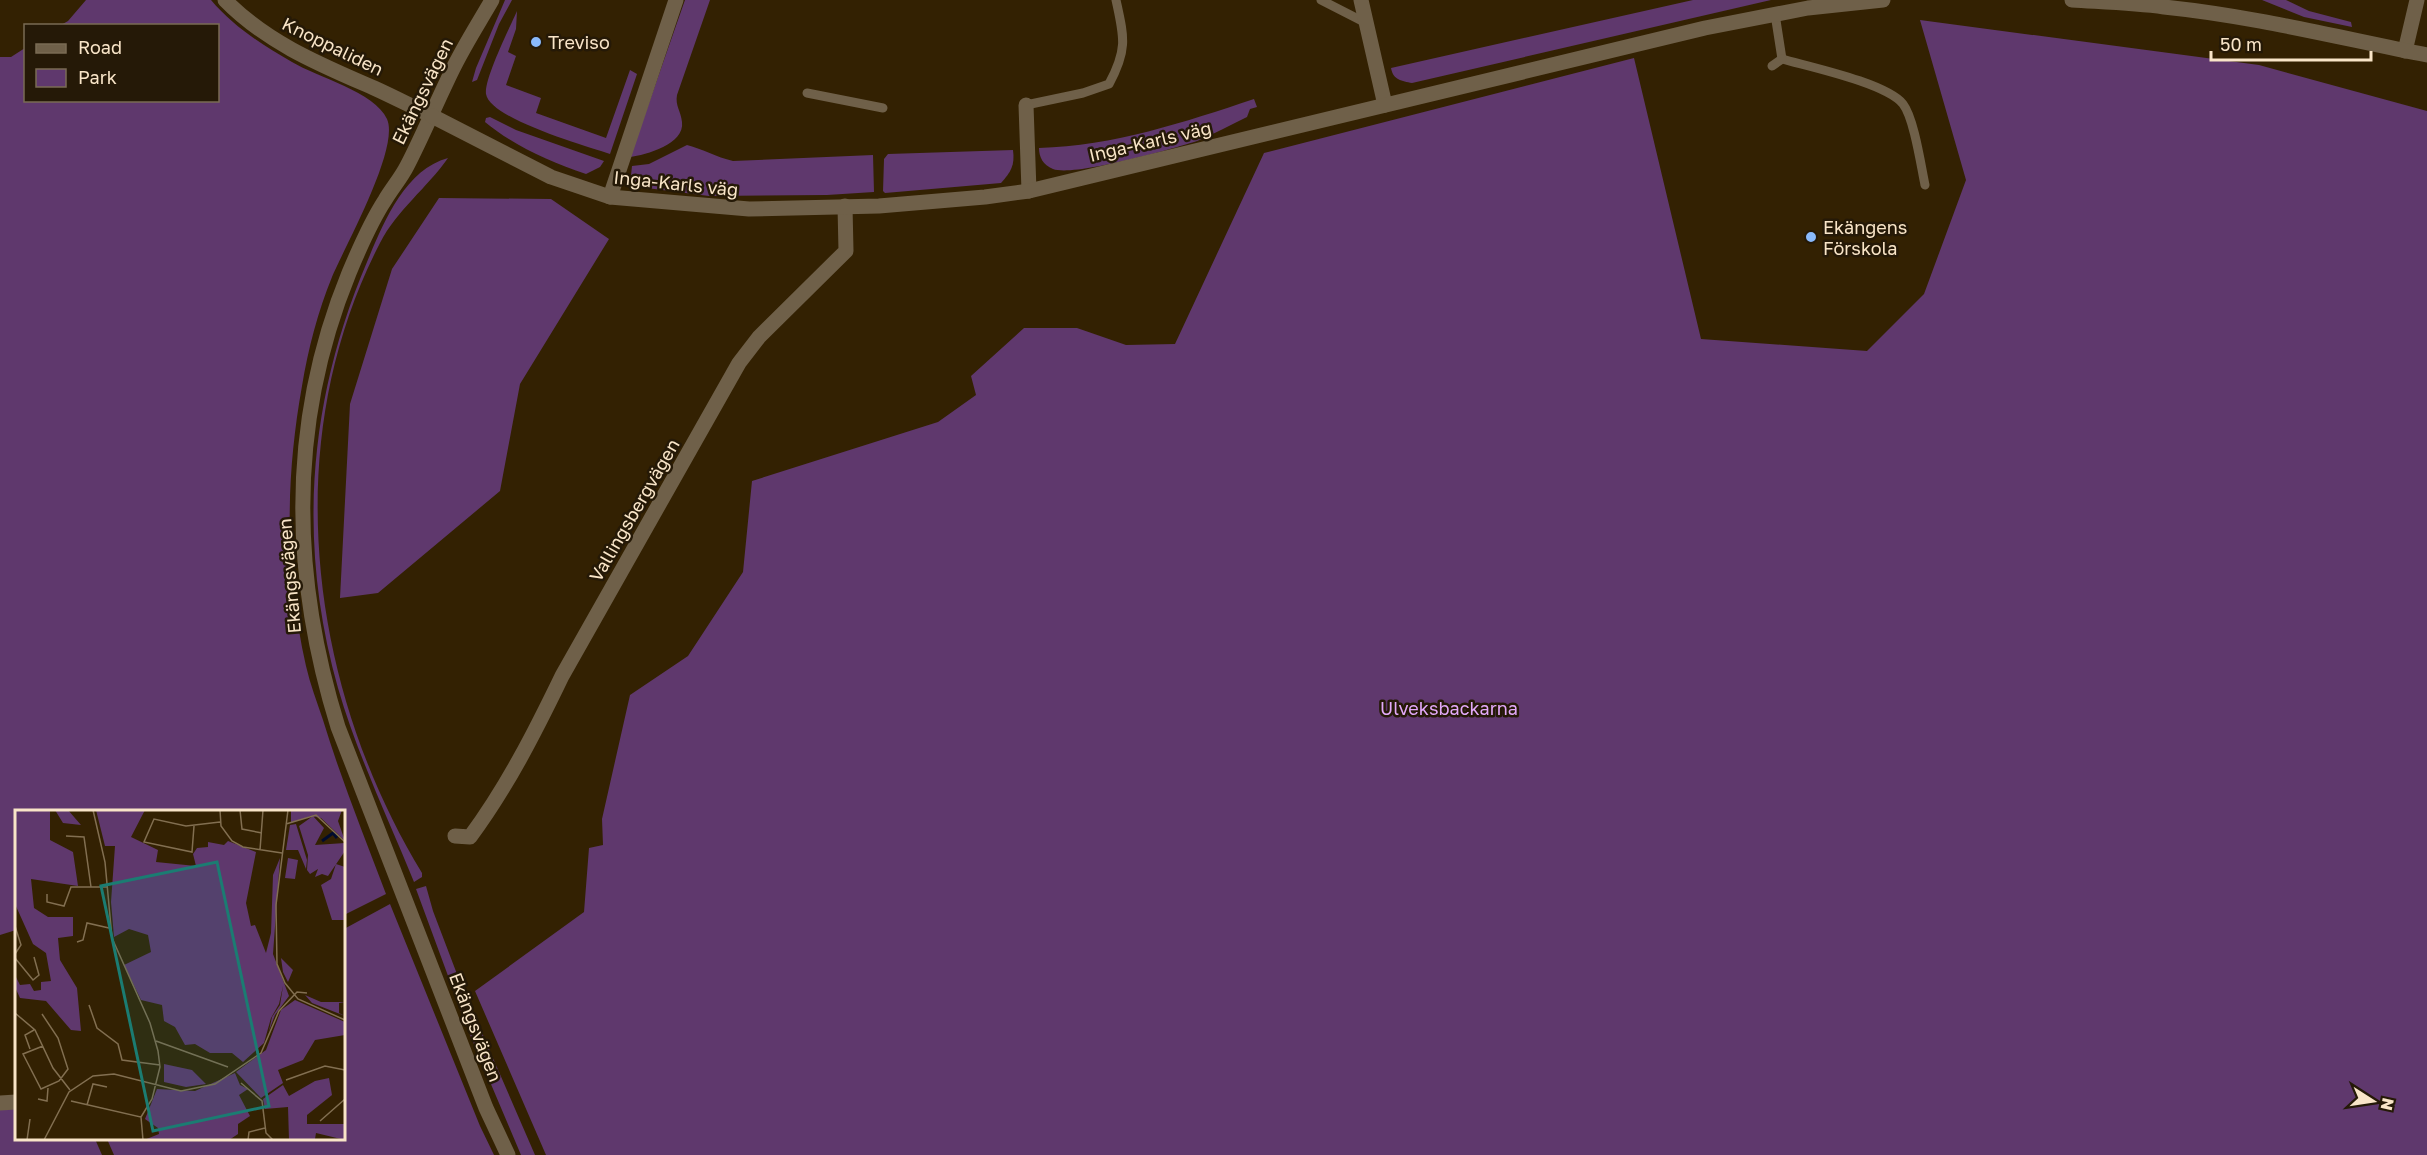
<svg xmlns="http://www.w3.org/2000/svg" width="2427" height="1155" font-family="'Golos Text',sans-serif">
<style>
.green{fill:#5f386d}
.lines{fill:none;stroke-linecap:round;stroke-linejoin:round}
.service{stroke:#6f6049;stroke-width:9}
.minor{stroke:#6f6049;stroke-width:15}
.tertiary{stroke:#6f6049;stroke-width:15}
.poi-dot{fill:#8abafc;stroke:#251907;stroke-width:2}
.labels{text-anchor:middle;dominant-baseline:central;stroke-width:5;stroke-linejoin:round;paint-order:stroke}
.poi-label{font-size:18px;fill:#f9e5c8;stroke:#251907;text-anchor:start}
.street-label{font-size:18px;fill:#f9e5c8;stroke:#251907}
.park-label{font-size:18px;fill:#e3a9f9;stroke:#251907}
.inset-river{fill:none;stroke:#000b2e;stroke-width:3}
.inset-road{fill:none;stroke:#826f51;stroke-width:1.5}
.view{fill:#1b7c72;fill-opacity:0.15;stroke:#1b7c72;stroke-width:3}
.inset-edge{fill:none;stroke:#f9e5c8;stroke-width:3}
</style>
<rect width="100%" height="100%" fill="#332102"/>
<g class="green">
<path d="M 86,0 L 211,0 C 233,26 262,45 292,62 C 317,77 375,92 387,119 C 400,148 345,246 332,277 C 318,311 308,349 302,386 C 285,481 285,571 306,666 C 310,684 317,702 323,720 C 341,779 364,836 386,894 L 344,915 L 344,812 L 16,812 L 16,930 L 0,935 L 0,57 L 11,57 L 25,48 L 26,100 L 218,100 L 218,26 L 61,25 L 68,21 Z"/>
<path d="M 505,0 L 512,0 L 499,24 L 477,80 L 472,82 L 476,68 Z"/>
<path d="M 685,0 L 710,0 L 677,95 C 675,106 681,111 682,122 C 685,144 646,155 630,157 Z"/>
<path d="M 1693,0 L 1771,0 L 1412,83 C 1402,81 1393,80 1391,68 Z"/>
<path d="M 2262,0 L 2286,0 L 2309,11 L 2351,22 L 2352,27 L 2304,17 Z"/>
<path d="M 517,11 L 516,29 L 508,52 L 516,56 L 506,85 L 541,98 L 536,113 L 606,138 L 630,70 L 637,74 L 610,154 C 586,146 490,119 486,94 C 484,79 510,27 517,11 Z"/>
<path d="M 1920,20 L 2259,65 L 2427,111 L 2427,1155 L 546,1155 L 475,991 L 584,912 L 589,848 L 603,845 L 602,819 L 630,695 L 688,656 L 743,572 L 752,481 L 938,422 L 976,395 L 971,376 L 1024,328 L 1077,328 L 1126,345 L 1175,344 L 1264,153 L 1634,58 L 1701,339 L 1867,351 L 1924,294 L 1966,180 Z"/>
<path d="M 1254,99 L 1257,107 L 1250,109 L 1247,117 C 1230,125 1214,134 1197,141 C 1172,149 1074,177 1053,169 C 1043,165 1039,157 1039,148 C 1113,146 1185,122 1254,99 Z"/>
<path d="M 490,117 L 516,130 L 604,161 L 600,167 L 586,174 C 550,162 514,146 485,122 L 486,118 Z"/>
<path d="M 687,145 C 703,149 716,157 733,161 L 873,155 L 874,192 L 827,195 L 709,196 L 639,187 L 631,175 L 632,166 L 649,164 Z"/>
<path d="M 1013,150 C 1015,165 1011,172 1001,183 L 885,193 L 883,191 L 884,159 L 888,154 Z"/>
<path d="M 448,158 C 427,188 397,210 380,243 C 277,442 309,687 422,873 L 422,877 L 414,882 C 388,818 357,754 338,688 C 297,543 308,400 367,262 C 383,224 404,170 448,158 Z"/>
<path d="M 439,198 L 551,199 L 609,239 L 520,384 L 500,491 L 378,593 L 340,598 L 350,404 L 392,269 Z"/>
<path d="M 426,886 L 433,911 L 460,982 L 535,1155 L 521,1155 L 468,1030 L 416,889 Z"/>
<path d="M 390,904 L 480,1126 L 494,1155 L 114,1155 L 107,1139 L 344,1138 L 344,929 Z"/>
<path d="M 16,1107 L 16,1138 L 95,1139 L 102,1155 L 0,1155 L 0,1108 Z"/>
</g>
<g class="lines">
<g class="service">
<path d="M 1321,0 L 1366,23"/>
<path d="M 1775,14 L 1782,59 C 1810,67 1886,83 1903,104 C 1914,118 1921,166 1925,185"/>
<path d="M 1772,66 L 1782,59"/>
<path d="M 807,93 L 883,108"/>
<path d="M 1026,105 L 1083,93 L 1109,84 C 1128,49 1124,37 1116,0"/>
</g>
<g class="minor">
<path d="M 225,0 C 267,43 321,65 374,88 C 394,97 413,107 432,116"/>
<path d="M 1361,0 L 1385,105"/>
<path d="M 2405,51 L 2417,0"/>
<path d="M 1026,105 L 1029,191"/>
<path d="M 610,197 L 676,0"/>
<path d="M 455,836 L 470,837 C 507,787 535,732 562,676 L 739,363 L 759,337 L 846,251 L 845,206"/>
<path d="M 0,1103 L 16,1102"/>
</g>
<g class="tertiary">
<path d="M 492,0 C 477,26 460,52 448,79 C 434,108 422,137 407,166 C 401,178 392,188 385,200 C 370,223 359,249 349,273 C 288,422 291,576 338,727 L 486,1108 L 508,1155"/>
<path d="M 2072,0 C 2103,2 2134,3 2164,7 C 2253,16 2340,38 2427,55"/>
<path d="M 432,116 L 551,177 L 610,197 L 749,209 L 879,206 L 985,197 L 1029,191 L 1705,28 L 1808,8 L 1883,0"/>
</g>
</g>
<g class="poi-dot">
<circle cx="536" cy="42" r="6"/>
<circle cx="1811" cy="237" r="6"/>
</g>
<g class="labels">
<g class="poi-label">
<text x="548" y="42">Treviso</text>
<text x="1823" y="227">Ekängens<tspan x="1823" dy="21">Förskola</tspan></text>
</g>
<g class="street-label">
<text transform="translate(333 46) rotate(26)">Knoppaliden</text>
<text transform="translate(422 91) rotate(-64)">Ekängsvägen</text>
<text transform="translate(1150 141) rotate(-13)">Inga-Karls väg</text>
<text transform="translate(676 183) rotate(6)">Inga-Karls väg</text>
<text transform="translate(634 510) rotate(-60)">Vallingsbergvägen</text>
<text transform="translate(289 576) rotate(-95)">Ekängsvägen</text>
<text transform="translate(476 1027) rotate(69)">Ekängsvägen</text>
</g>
<g class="park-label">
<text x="1449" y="708">Ulveksbackarna</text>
</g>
</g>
<g transform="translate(15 810)">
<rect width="330" height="330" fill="#332102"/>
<path d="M 0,0 L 35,0 L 35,30 L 58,42 L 63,76 L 16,69 L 19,98 L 33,107 L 58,107 L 58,126 L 43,128 L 45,150 L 62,178 L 66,221 L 56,220 L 31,191 L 5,188 L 0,177 L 0,165 L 5,175 L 15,174 L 19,181 L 26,180 L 26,172 L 36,171 L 31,143 L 18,134 L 0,94 ZM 40,0 L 53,0 L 66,15 L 48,13 ZM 81,0 L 130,0 L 116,27 L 143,40 L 141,52 L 181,56 L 178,44 L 182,38 L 193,37 L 193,32 L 209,35 L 213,31 L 241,42 L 231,93 L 236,116 L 240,115 L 251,143 L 256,123 L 258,65 L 265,48 L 258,144 L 274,186 L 260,205 L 254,221 L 257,207 L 265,195 L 268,176 L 264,194 L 256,208 L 249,233 L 228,252 L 217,243 L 195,243 L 180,234 L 170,235 L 160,217 L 149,211 L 147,195 L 126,190 L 109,155 L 136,142 L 133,125 L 114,119 L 99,127 L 96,92 L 100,36 L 90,36 ZM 276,0 L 327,0 L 323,11 L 330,31 L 306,8 L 296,6 L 276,13 ZM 298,6 L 309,18 L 300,35 L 330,33 L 330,41 L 313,66 L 307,64 L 300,67 L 303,59 L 295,64 L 292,60 L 293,45 L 284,16 ZM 281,14 L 292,50 L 291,59 L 283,40 L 271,40 L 275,15 ZM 273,48 L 283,50 L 280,69 L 270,68 ZM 321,54 L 330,57 L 330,110 L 317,110 L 306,75 L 316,69 ZM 266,148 L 278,160 L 273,172 L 268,162 ZM 290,185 L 306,192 L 330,192 L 324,193 L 324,203 L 330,206 L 297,193 ZM 280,190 L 330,212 L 330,225 L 300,230 L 288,250 L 263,260 L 268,273 L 246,288 L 221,262 L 251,240 L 266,200 ZM 149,254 L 177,260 L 191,274 L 171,277 L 149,272 ZM 220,263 L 225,275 L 233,279 L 224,285 L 235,306 L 223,314 L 223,324 L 214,330 L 129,330 L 144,324 L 143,318 L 130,309 L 142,279 L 180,281 ZM 314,268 L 317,285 L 292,305 L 292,314 L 330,314 L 330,330 L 301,323 L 300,329 L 306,330 L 274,330 L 273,297 L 250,299 L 248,289 L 268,275 L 274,286 L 300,271 Z" fill="#5f386d"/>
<path class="inset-river" d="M 307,31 L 318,23 L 322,28"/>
<path class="inset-road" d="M 78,0 L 90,52 L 97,128 L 135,213 L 143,241 L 145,257 L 137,289 L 126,307M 205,0 L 206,16 L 217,31 L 228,37 L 267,43M 225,0 L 227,19 L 247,23M 273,0 L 261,95 L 262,154 L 270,173 L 283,189 L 330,210M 271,14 L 301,5 L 330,32M 179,16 L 177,42 L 129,32 L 139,9 L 171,16 L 205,12M 51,26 L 69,27 L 76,77M 245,40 L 248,0M 32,84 L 32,92 L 49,96 L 56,77 L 92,77M 0,116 L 6,135 L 0,144M 62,132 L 68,130 L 72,113 L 94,118M 0,148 L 18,170 L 24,165 L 19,147M 74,195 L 82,218 L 103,234 L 107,250 L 145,255M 0,203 L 20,220 L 38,258 L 55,280M 27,204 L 43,228 L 53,259 L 44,271 L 26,279 L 8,244 L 28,236M 141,231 L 213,257M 15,239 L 10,225 L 19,220M 271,270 L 310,256 L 330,260M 226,273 L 247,291 L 251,323 L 258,330M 23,289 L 32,291 L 33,278M 56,291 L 126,307 L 128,330M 72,295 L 78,274 L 92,277M 305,311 L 330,289M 12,330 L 15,309M 29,330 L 54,282 L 78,266 L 99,264 L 166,281 L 200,274 L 246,243 L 264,201 L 282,182 L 292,183M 233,330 L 234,322 L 250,318"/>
<path class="view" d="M 202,52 L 254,296 L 138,321 L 86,76 Z"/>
<rect width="330" height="330" class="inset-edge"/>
</g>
<rect x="24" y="24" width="195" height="78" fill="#251907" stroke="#7a6b54" stroke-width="1.5"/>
<rect x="36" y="44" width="30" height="9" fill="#6f6049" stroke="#7a6b54" stroke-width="1.5"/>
<text x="78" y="54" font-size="18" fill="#f9e5c8">Road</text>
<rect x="36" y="69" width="30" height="18" fill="#5f386d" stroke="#7a6b54" stroke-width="1.5"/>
<text x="78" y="84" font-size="18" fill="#f9e5c8">Park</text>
<g transform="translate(2373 1101) rotate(102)" stroke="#251907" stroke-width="4.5" paint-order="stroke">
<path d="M0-4.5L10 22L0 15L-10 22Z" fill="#f9e5c8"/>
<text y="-9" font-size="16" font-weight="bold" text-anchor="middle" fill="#f9e5c8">N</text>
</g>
<path d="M2211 51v9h160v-9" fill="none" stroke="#f9e5c8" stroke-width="3"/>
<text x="2220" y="51" font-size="18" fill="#f9e5c8" stroke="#251907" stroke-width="4.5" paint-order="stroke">50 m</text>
</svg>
